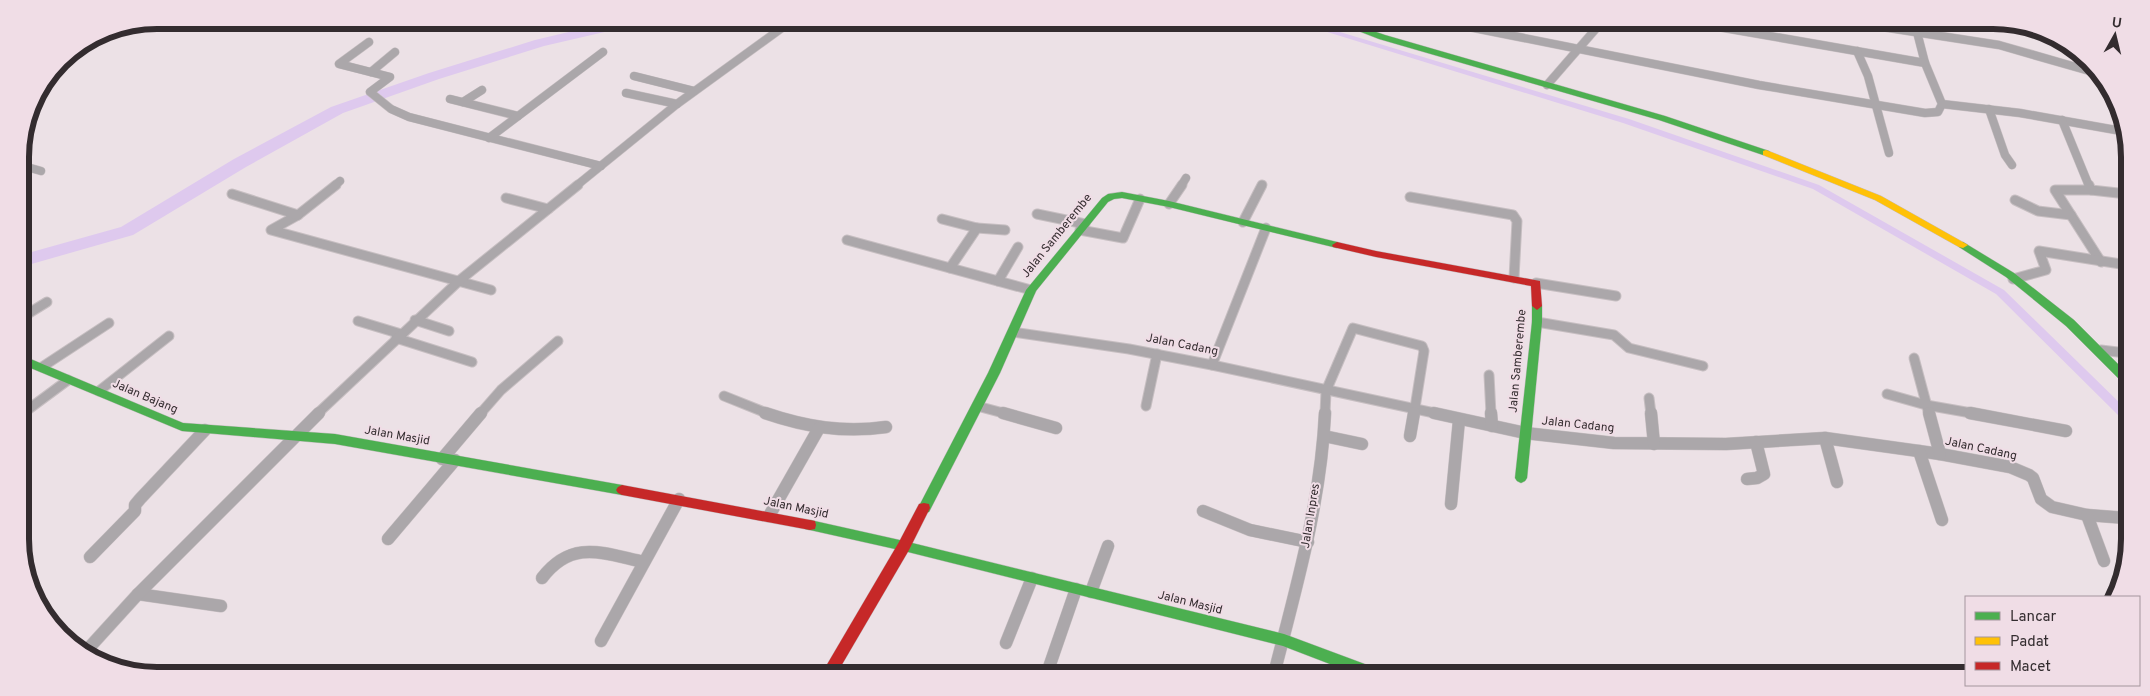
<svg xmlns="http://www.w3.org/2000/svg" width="2150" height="696" font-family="Overpass,sans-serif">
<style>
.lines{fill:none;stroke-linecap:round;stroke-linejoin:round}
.canal{fill:#dec9ee;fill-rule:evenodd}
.river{fill:#dec9ee;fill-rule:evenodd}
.street-far2-casing{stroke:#c6bec1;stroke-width:9}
.street-far1-casing{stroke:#c6bec1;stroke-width:11}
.street-casing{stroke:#c6bec1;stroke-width:13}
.fast-casing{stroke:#c6bec1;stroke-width:1}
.slow-casing{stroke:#c6bec1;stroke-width:1}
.jam-casing{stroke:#c6bec1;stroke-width:1}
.street-far2{stroke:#aba7aa;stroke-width:8}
.street-far1{stroke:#aba7aa;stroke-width:9}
.street{stroke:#aba7aa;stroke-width:12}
.fast{fill:#4caf50;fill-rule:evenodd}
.slow{fill:#ffc107;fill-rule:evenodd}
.jam{fill:#c62828;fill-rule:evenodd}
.labels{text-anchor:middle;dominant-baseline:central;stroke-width:4;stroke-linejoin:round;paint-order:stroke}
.street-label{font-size:12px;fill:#332c2f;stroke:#f0dde6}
.rim{fill:none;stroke:#332c2f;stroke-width:6}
</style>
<rect width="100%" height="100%" fill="#ece1e6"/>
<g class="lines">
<path class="canal" d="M 1298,23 L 1310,23 L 1629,119 L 1819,185 L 2004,290 L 2126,409 L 2126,420 L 2122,419 L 1996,294 L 1813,189 L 1623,123 Z"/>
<g class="river">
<path d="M 615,21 L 641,21 L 639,24 L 544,46 L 439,79 L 343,113 L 246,167 L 133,235 L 21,267 L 21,255 L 121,227 L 234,159 L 331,107 L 429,73 L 535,40 Z"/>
<path d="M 1996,25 C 2018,23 2035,28 2054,40 L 2049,41 L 1998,28 Z"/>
</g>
<defs>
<g id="street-far2">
<path d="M 1449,23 L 1759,85 L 1925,113 L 1938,112 L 1942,104 L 1925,63 L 1917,32"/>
<path d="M 1701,24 L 1925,63"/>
<path d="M 1863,24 L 1999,45 L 2100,74"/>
<path d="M 369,42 L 339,64 L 390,77 L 370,92 L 391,109 L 409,117 L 601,166"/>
<path d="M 1857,51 L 1868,76 L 1889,153"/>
<path d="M 371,72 L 395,52"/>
<path d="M 634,76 L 694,91"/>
<path d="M 1547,85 L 1600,24"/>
<path d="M 626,93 L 677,104"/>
<path d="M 450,99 L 518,116"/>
<path d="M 463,102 L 482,90"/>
<path d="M 1942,104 L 2020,113 L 2127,132"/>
<path d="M 1989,109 L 2005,155 L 2012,165"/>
<path d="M 2062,120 L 2089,186"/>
<path d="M 489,138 L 603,52"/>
<path d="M 20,165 L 41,171"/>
<path d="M 334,186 L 340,181"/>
<path d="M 576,186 L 677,104 L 790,22"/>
<path d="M 1181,186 L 1186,178"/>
</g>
<g id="street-far1">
<path d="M 336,185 L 298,215 L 271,230 L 491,290"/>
<path d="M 2089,185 L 2091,190 L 2127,194"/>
<path d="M 2091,190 L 2055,190 L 2101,262"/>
<path d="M 232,194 L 298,215"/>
<path d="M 1410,197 L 1513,215 L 1517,221 L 1514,278"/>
<path d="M 506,198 L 548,209"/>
<path d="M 2015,200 L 2038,211 L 2071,215"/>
<path d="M 1169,204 L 1182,185"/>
<path d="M 1037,214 L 1085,224"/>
<path d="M 942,219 L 977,228"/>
<path d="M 1243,222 L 1262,185"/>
<path d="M 1080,230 L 1123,238 L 1140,199"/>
<path d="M 847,240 L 1031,290"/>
<path d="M 950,268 L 977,228 L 1005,230"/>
<path d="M 2013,279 L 2046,270 L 2039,251 L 2127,265"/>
<path d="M 998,281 L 1018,247"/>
<path d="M 1536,283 L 1616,296"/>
<path d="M 21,318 L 47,302"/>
<path d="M 415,320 L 449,331"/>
<path d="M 358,321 L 401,334"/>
<path d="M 1537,322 L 1614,335 L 1629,348 L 1703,366"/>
<path d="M 1013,332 L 1129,349 L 1212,365 L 1439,414"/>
<path d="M 396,338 L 472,362"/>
<path d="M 2101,350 L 2126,353"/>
<path d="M 1914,358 L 1929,414"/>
<path d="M 1212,365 L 1266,228"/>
<path d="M 42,367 L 109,323"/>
<path d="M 1489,375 L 1491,414"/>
<path d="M 99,391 L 169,336"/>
<path d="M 1887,394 L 1926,405 L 1977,414"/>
<path d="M 724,396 L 769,414"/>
<path d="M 1649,398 L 1651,414"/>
<path d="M 977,406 L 1007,414"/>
<path d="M 1146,406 L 1157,354"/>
<path d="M 22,414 L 68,380"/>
<path d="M 317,414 L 460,280 L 578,185"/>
<path d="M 480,414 L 501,390 L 558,341"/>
<path d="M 1325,414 L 1326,391 L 1353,328 L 1422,346 L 1424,351 L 1414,414"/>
</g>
<g id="street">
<path d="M 765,413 C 806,427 844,433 886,427"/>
<path d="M 1003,413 L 1056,428"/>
<path d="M 1434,413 L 1525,433 L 1614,443 L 1726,444 L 1825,438 L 1940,454 L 2010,467 L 2029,475 L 2033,478 L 2041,499 L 2052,507 L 2087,515 L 2126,518"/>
<path d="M 1491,413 L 1492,426"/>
<path d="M 1651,413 L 1654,444"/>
<path d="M 1929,413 L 1940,454"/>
<path d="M 1970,413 L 2066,431"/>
<path d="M 1324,436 L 1362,444"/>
<path d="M 1410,436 L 1414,413"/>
<path d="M 1825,438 L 1837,482"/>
<path d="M 1919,451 L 1942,520"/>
<path d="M 442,459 L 481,413"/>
<path d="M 1747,479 L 1757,478 L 1764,474 L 1756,442"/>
<path d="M 1451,504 L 1459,420"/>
<path d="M 1203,511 L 1250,530 L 1308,542"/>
<path d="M 2087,515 L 2104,561"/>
<path d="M 769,516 L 819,428"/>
<path d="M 388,539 L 455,460"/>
<path d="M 90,557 L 135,511 L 135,505 L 140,499 L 205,430"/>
<path d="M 542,578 C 572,539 602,553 644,562"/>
<path d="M 1091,592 L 1108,546"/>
<path d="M 138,594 L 221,606"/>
<path d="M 601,641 L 679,499"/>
<path d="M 1006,643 L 1032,578"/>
<path d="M 87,650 L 138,594 L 319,413"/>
<path d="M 1047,673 L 1076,589"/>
<path d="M 1274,674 C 1296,588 1321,502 1325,413"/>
</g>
<g id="fast">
<path d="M 1338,23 L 1350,23 L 1385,35 L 1665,116 L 1769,151 L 1771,153 L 1769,155 L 1763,155 L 1659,120 L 1379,39 Z"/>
<path d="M 1122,192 L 1169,201 L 1337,242 L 1342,245 L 1337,248 L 1169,207 L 1122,198 L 1114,199 L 1108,202 L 1036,291 L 1000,373 L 929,512 L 924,513 L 919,512 L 918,508 L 988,373 L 1026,290 L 1102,198 L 1108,194 Z"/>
<path d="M 1963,242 L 2014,273 L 2074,320 L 2126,372 L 2126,383 L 2122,382 L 2066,326 L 2006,277 L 1959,247 L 1958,245 Z"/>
<path d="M 1537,302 L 1542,306 L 1542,322 L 1527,478 L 1525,481 L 1521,483 L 1517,481 L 1515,478 L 1532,322 L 1532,306 Z"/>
<path d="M 21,355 L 183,423 L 335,434 L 622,485 L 626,487 L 628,490 L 626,493 L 622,495 L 335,444 L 182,431 L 21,364 Z"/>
<path d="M 810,520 L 904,541 L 1284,634 L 1370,666 L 1372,671 L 1371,674 L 1356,674 L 1283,646 L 904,551 L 810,530 L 805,529 L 804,525 L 805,521 Z"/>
</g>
<path id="slow" d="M 1766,150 L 1881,196 L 1968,245 L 1963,248 L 1959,247 L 1875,200 L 1763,155 L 1763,151 Z"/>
<g id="jam">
<path d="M 1337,242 L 1376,251 L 1540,281 L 1542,306 L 1537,310 L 1532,306 L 1531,286 L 1376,257 L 1333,247 L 1332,245 Z"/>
<path d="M 622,485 L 810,520 L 815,521 L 816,525 L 815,529 L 810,530 L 622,495 L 618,493 L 616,490 L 618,487 Z"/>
<path d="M 924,503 L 929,504 L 930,508 L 909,550 L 837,673 L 822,673 L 899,542 L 919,504 Z"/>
</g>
</defs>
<use href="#street-far2" class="street-far2-casing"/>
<use href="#street-far1" class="street-far1-casing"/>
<use href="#street" class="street-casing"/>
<use href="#fast" class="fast-casing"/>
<use href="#slow" class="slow-casing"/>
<use href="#jam" class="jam-casing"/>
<use href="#street-far2" class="street-far2"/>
<use href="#street-far1" class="street-far1"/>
<use href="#street" class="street"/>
<use href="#fast" class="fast"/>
<use href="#slow" class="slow"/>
<use href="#jam" class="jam"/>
</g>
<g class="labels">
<g class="street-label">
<text transform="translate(1057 236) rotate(-51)">Jalan Samberembe</text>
<text transform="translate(1182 345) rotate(11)">Jalan Cadang</text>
<text transform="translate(1518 361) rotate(-85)">Jalan Samberembe</text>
<text transform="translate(145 397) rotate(23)">Jalan Bajang</text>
<text transform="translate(1578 425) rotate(6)">Jalan Cadang</text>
<text transform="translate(397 436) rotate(10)">Jalan Masjid</text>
<text transform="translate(1981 449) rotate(12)">Jalan Cadang</text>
<text transform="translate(796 508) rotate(12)">Jalan Masjid</text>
<text transform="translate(1311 516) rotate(-81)">Jalan Inpres</text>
<text transform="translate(1190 603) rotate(14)">Jalan Masjid</text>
</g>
</g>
<path d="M0 0H2150V696H0ZM157 29H1993A128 128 0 0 1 2121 157V539A128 128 0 0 1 1993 667H157A128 128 0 0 1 29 539V157A128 128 0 0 1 157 29Z" fill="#f0dde6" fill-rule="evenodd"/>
<path class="rim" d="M157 29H1993A128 128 0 0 1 2121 157V539A128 128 0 0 1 1993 667H157A128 128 0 0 1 29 539V157A128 128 0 0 1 157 29Z"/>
<rect x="1965" y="596" width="175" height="90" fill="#f0dde6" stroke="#a4969d"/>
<rect x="1975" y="612" width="25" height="8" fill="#4caf50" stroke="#a4969d"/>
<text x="2010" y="621" font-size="15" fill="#332c2f">Lancar</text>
<rect x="1975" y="637" width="25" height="8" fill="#ffc107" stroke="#a4969d"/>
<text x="2010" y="646" font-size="15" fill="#332c2f">Padat</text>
<rect x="1975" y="662" width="25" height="8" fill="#c62828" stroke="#a4969d"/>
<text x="2010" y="671" font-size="15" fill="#332c2f">Macet</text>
<g transform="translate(2115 35) rotate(8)" stroke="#f0dde6" stroke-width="4" paint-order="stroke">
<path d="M0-4L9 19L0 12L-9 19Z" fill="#332c2f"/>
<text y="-8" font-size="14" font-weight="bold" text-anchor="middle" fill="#332c2f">U</text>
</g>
</svg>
